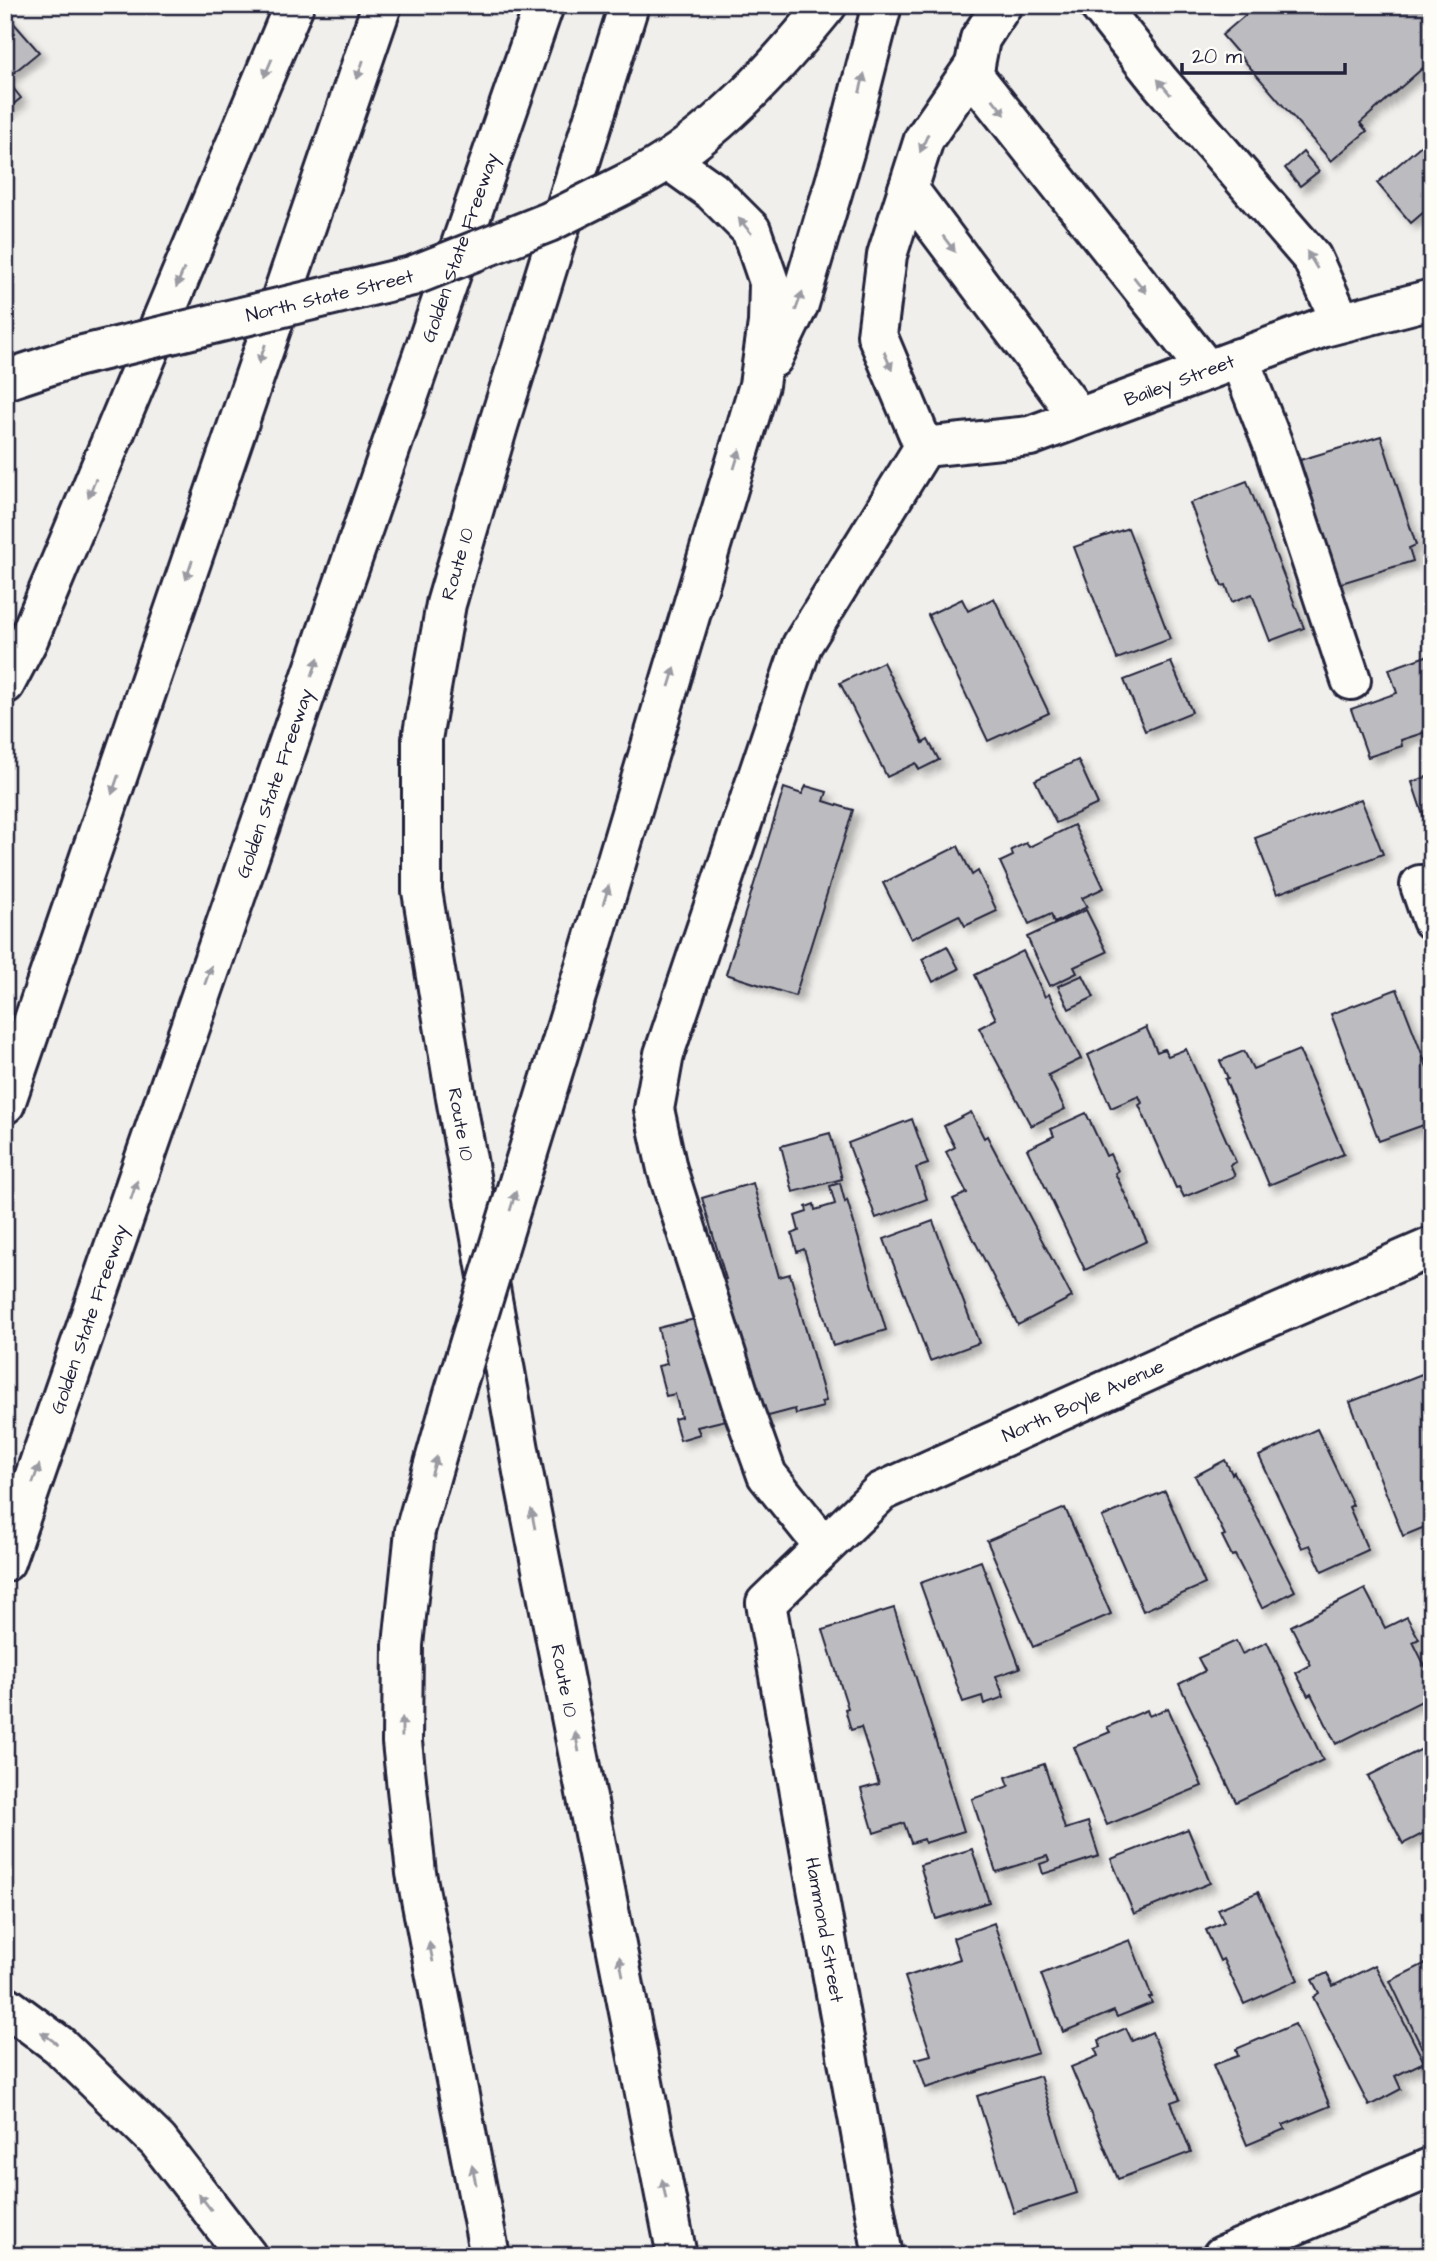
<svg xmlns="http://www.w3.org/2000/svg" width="1437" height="2261" font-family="'Architects Daughter',sans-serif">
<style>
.building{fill:#bcbcc0;stroke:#22223b;stroke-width:2;filter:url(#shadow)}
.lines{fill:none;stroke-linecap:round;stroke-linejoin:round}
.minor-casing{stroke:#22223b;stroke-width:44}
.major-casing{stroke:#22223b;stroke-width:44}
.highway-casing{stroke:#22223b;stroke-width:44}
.minor{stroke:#fdfcf7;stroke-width:38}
.major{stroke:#fdfcf7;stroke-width:38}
.highway{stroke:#fdfcf7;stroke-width:38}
.major-bridge-casing{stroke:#22223b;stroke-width:44;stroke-linecap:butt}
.highway-bridge-casing{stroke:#22223b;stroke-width:44;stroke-linecap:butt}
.major-bridge{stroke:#fdfcf7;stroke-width:38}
.highway-bridge{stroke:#fdfcf7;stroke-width:38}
.oneway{fill:#9a9aa2}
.labels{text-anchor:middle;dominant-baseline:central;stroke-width:5;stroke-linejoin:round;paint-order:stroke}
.street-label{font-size:19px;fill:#22223b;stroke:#fdfcf7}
</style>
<defs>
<filter id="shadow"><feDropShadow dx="6" dy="6" stdDeviation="3.5" flood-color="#0004"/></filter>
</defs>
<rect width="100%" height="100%" fill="#f0efec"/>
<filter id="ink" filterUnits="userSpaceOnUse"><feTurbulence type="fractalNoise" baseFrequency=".0143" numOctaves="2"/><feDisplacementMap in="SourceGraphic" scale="14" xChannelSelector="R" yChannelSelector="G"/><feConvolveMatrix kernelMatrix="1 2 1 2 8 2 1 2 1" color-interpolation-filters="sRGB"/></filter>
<g filter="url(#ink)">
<g class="building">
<path d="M 1257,5 L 1432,5 L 1432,60 L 1360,123 L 1367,131 L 1331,161 L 1222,35 Z"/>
<path d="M 5,13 L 39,52 L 6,79 L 21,98 L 5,111 Z"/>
<path d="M 1432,136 L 1432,205 L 1411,223 L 1377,183 Z"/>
<path d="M 1303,152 L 1319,171 L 1300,186 L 1285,168 Z"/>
<path d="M 1381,436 L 1416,545 L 1409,548 L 1413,561 L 1335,585 L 1333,567 L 1300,460 Z"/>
<path d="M 1247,481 L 1304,628 L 1270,641 L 1252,594 L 1232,602 L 1226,585 L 1222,586 L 1190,503 Z"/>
<path d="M 1128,528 L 1170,639 L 1117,659 L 1074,547 Z"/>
<path d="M 994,598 L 1049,713 L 988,741 L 928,615 L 962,599 L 968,611 Z"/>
<path d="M 1432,654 L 1432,737 L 1429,731 L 1401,740 L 1402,746 L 1368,757 L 1351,709 L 1397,693 L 1389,669 Z"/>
<path d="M 883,662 L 923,743 L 928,740 L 939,760 L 919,770 L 916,763 L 887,777 L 840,683 Z"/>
<path d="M 1171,662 L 1192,712 L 1145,731 L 1124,680 Z"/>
<path d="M 1078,760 L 1098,804 L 1056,823 L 1035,780 Z"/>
<path d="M 1432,775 L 1432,842 L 1412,782 Z"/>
<path d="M 806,786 L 827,792 L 824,801 L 853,810 L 795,996 L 726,974 L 784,788 L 802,794 Z"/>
<path d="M 1361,799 L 1383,854 L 1277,894 L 1255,838 Z"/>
<path d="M 1074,825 L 1104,888 L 1082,898 L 1087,907 L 1054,923 L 1051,914 L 1029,924 L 1000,862 L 1013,856 L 1011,850 L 1026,843 L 1029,847 Z"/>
<path d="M 958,846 L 972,875 L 978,871 L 997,911 L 965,926 L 959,915 L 911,939 L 883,883 Z"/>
<path d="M 1086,910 L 1107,952 L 1074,967 L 1077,973 L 1050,986 L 1027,937 Z"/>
<path d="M 947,946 L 959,969 L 933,982 L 922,959 Z"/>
<path d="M 1023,951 L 1045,997 L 1049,994 L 1081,1059 L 1048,1075 L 1065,1109 L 1031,1126 L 979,1028 L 996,1019 L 975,975 Z"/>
<path d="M 1083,975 L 1094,997 L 1069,1009 L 1058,986 Z"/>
<path d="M 1397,989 L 1432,1080 L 1432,1122 L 1379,1141 L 1331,1014 Z"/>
<path d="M 1146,1027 L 1157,1052 L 1164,1049 L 1168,1056 L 1186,1049 L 1236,1162 L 1230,1165 L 1235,1176 L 1184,1197 L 1179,1187 L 1176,1188 L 1139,1105 L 1142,1103 L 1139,1096 L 1111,1108 L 1088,1055 Z"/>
<path d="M 1299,1050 L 1344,1154 L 1269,1185 L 1225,1079 L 1228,1078 L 1220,1061 L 1244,1051 L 1253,1069 Z"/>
<path d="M 971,1112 L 984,1138 L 987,1136 L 1072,1297 L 1018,1325 L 953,1199 L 967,1193 L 946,1152 L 955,1147 L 944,1126 Z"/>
<path d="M 1086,1113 L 1106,1156 L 1110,1154 L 1118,1171 L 1115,1173 L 1147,1241 L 1085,1270 L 1027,1149 L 1054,1136 L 1051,1129 Z"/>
<path d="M 912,1119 L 928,1164 L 916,1168 L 927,1199 L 876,1218 L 848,1143 Z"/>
<path d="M 830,1133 L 842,1179 L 793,1192 L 781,1146 Z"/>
<path d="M 753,1183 L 779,1277 L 790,1274 L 826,1401 L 821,1402 L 823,1407 L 796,1414 L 795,1409 L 761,1418 L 721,1280 L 726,1279 L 702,1198 Z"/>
<path d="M 840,1183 L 845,1202 L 847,1200 L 886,1330 L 833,1346 L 804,1249 L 797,1252 L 792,1234 L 799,1231 L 795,1216 L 807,1212 L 806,1207 L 814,1204 L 815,1210 L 835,1204 L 830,1186 Z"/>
<path d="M 933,1221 L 979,1343 L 930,1361 L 884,1239 Z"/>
<path d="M 703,1317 L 730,1419 L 697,1427 L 700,1434 L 680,1440 L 674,1419 L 681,1417 L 675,1394 L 666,1396 L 658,1366 L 667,1364 L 658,1328 Z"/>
<path d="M 1432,1370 L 1432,1524 L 1403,1536 L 1350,1402 Z"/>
<path d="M 1317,1429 L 1353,1505 L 1349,1507 L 1368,1550 L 1322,1571 L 1310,1545 L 1302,1548 L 1259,1456 Z"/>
<path d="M 1225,1460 L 1232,1474 L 1234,1472 L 1295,1591 L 1262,1608 L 1235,1555 L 1232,1556 L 1222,1536 L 1225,1535 L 1195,1476 Z"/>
<path d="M 1165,1491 L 1205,1584 L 1143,1611 L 1102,1517 Z"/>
<path d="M 1065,1508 L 1111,1614 L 1033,1647 L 987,1541 Z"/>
<path d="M 981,1561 L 1020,1668 L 996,1676 L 1004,1697 L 984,1704 L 982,1696 L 963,1702 L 920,1583 Z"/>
<path d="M 1365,1589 L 1385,1628 L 1407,1617 L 1419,1639 L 1413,1642 L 1432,1680 L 1432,1696 L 1336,1744 L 1311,1694 L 1308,1696 L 1296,1673 L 1311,1665 L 1291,1626 Z"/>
<path d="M 894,1608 L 964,1831 L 925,1843 L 924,1839 L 911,1843 L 904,1823 L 874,1833 L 861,1789 L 879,1784 L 861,1727 L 851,1730 L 845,1709 L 848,1708 L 823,1630 Z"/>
<path d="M 1236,1641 L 1242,1654 L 1267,1642 L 1323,1760 L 1236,1802 L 1179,1684 L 1205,1671 L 1198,1658 Z"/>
<path d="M 1168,1708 L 1202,1786 L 1107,1825 L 1074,1747 L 1110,1732 L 1107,1727 L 1147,1710 L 1149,1716 Z"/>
<path d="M 1432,1744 L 1432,1829 L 1403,1844 L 1368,1776 Z"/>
<path d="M 1044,1764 L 1065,1829 L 1088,1822 L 1099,1856 L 1043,1874 L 1040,1864 L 1049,1861 L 1047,1856 L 996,1872 L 972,1799 L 1009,1786 L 1006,1777 Z"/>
<path d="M 1188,1829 L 1210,1883 L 1134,1914 L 1111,1859 Z"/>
<path d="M 972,1849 L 989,1902 L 936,1919 L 920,1865 Z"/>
<path d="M 1258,1892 L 1298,1980 L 1244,2004 L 1223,1959 L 1220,1961 L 1206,1930 L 1224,1922 L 1218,1909 Z"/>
<path d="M 994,1923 L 1038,2053 L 926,2088 L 916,2059 L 931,2055 L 905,1977 L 960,1959 L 953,1938 Z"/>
<path d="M 1130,1940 L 1152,1997 L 1149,1997 L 1152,2003 L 1117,2017 L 1114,2011 L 1063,2032 L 1041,1974 Z"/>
<path d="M 1432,1960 L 1432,2043 L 1422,2048 L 1390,1981 Z"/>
<path d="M 1375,1965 L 1424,2062 L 1395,2076 L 1401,2089 L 1369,2106 L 1313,1997 L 1319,1993 L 1312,1980 L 1327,1973 L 1333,1986 Z"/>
<path d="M 1295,2024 L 1330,2106 L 1283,2125 L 1285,2129 L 1247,2145 L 1213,2065 L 1238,2056 L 1236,2049 Z"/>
<path d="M 1126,2028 L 1132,2041 L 1152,2032 L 1180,2099 L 1171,2102 L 1191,2152 L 1118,2179 L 1071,2067 L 1098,2056 L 1095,2049 L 1101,2047 L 1099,2040 Z"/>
<path d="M 1040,2076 L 1077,2193 L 1014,2213 L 977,2096 Z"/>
</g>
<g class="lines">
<defs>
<g id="minor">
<path d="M 1002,5 L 980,39 L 973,75 L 1207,370"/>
<path d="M 1099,5 L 1160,82 L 1312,258 L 1341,322"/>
<path d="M 908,189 L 1079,417"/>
<path d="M 1239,358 L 1272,442 L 1351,680"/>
<path id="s1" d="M 924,447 L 1030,436 L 1324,327 L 1432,299"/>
<path d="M 924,447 L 877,335 L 887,255 L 924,139 L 975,65"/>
<path d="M 1420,885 L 1432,920"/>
<path d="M 824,1546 L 767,1475 L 744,1411 L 667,1169 L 654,1109 L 664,1054 L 802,645 L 924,447"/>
<path id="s2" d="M 883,2256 L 766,1603 L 881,1492 L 1240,1330 L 1432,1247"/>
<path d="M 1222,2256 L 1432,2167"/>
</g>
<g id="major">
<path d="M 643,175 C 714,136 776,68 827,5"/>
<path d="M 5,380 L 75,357"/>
</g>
<g id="highway">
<path id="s3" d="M 629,5 L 498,426 L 446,604 L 422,739 L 422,891 L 456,1098 L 523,1472 L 677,2256"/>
<path d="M 773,358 L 799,304 L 845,149 L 882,5"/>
<path d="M 5,684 L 28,640 L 294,5"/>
<path d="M 587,960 L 759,385 L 768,323 L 769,282 L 751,230 L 712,191 L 670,161"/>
<path d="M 5,1104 L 382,5"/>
<path d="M 415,1531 L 403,1645 L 402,1742 L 416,1873 L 490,2256"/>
<path id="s4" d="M 5,1562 L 544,5"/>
<path d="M 5,2005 L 59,2045 L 158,2141 L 247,2256"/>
</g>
</defs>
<use href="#minor" class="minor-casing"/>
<use href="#major" class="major-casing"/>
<use href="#highway" class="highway-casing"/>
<use href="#minor" class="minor"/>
<use href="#major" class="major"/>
<use href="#highway" class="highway"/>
<defs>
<g id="major-bridge">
<path id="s5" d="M 75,357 L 412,276 L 549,222 L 643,175"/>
</g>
<path id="highway-bridge" d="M 415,1531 L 453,1397 L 587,960"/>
</defs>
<use href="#major-bridge" class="major-bridge-casing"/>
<use href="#highway-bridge" class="highway-bridge-casing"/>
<use href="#major-bridge" class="major-bridge"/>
<use href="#highway-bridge" class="highway-bridge"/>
</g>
<defs><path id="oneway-solid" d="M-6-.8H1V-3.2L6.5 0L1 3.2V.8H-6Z" transform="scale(1.75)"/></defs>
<g class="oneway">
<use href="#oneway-solid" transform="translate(268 68) rotate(113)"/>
<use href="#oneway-solid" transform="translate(360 70) rotate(109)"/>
<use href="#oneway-solid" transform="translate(862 83) rotate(-76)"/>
<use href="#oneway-solid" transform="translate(1164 87) rotate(-130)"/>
<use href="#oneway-solid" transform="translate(999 107) rotate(52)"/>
<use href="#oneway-solid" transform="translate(924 143) rotate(114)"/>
<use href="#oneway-solid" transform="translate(745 226) rotate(-130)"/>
<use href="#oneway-solid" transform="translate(949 244) rotate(53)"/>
<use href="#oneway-solid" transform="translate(1312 260) rotate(-121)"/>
<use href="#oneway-solid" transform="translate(180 278) rotate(113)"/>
<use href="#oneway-solid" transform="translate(1140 285) rotate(52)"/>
<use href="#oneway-solid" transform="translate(799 301) rotate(-70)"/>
<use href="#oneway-solid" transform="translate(262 354) rotate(109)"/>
<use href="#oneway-solid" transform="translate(888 361) rotate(67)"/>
<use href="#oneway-solid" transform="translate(737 459) rotate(-73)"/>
<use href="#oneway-solid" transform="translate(92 488) rotate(113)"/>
<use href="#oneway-solid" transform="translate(189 570) rotate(109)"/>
<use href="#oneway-solid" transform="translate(315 667) rotate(-71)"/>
<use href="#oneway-solid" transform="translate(672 677) rotate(-73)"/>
<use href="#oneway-solid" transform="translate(115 785) rotate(109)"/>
<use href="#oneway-solid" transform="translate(606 895) rotate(-73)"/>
<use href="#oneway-solid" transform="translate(208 975) rotate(-71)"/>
<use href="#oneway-solid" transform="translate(134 1190) rotate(-71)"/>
<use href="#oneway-solid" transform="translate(513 1201) rotate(-73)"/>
<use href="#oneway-solid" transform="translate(434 1466) rotate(-74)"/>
<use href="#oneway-solid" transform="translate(36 1474) rotate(-71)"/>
<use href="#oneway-solid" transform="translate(533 1519) rotate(-101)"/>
<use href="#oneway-solid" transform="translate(402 1727) rotate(-89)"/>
<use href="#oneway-solid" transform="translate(577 1742) rotate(-101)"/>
<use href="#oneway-solid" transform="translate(431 1952) rotate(-101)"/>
<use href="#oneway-solid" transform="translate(621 1966) rotate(-101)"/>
<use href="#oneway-solid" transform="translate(49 2038) rotate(-144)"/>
<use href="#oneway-solid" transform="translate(474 2175) rotate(-102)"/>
<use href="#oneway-solid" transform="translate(664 2189) rotate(-101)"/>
<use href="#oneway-solid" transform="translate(205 2202) rotate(-128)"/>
</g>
</g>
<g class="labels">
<g class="street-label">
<text stroke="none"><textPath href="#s4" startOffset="1391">Golden State Freeway</textPath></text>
<text stroke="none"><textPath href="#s5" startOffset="262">North State Street</textPath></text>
<text stroke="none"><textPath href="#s1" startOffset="266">Bailey Street</textPath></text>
<text transform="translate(458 564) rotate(-74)">Route 10</text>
<text stroke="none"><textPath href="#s4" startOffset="824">Golden State Freeway</textPath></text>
<text stroke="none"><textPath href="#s3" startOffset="1152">Route 10</textPath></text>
<text stroke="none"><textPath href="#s4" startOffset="257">Golden State Freeway</textPath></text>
<text stroke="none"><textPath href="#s2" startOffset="1045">North Boyle Avenue</textPath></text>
<text stroke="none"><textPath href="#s3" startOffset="1718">Route 10</textPath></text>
<text transform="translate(824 1930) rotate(80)">Hammond Street</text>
</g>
</g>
<rect width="1437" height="2261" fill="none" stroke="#fdfcf7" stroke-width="28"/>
<rect x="14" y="14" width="1409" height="2233" fill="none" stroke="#22223b" stroke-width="2.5" filter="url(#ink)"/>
<path d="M1182 63v10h163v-10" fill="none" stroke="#22223b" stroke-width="3.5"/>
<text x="1192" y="63" font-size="21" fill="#22223b" stroke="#fdfcf7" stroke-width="5" paint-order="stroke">20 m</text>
</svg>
